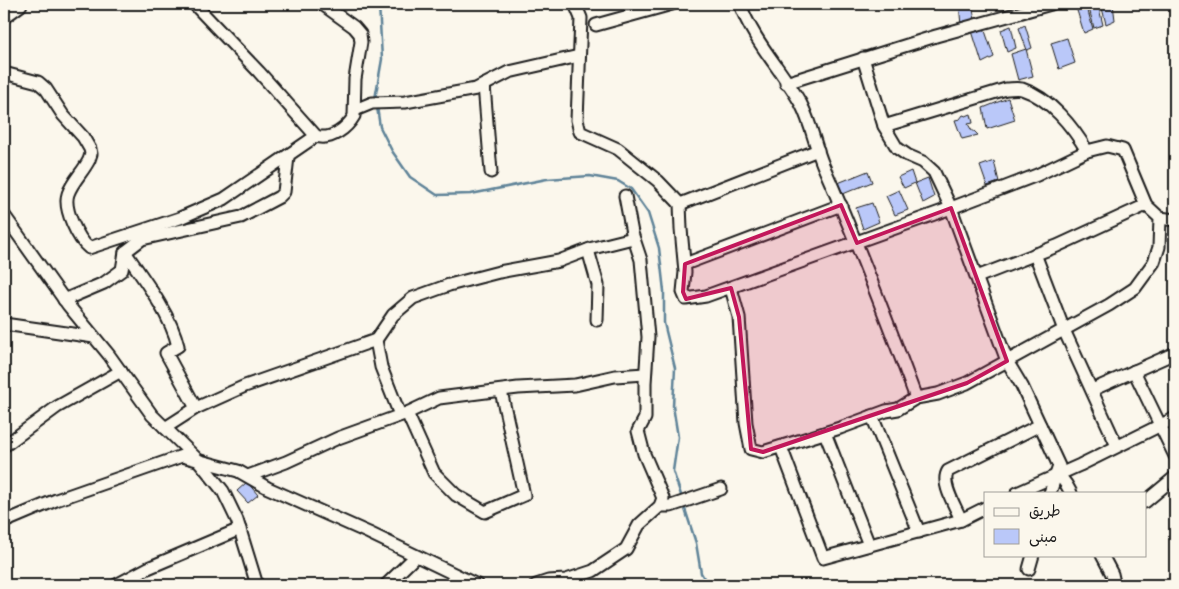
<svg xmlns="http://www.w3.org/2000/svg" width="1179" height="589" font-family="'Architects Daughter','Playpen Sans Arabic',sans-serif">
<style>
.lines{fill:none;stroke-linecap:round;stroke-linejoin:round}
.stream{stroke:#5e8398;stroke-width:2.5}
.building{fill:#bac8f9;stroke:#1c1c1c}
.minor-casing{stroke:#1c1c1c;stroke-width:15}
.secondary-casing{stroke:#1c1c1c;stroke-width:19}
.minor{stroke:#fbf7ec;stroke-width:11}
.secondary{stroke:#fbf7ec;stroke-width:15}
.marked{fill:#c2185b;fill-opacity:0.2;stroke:#c2185b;stroke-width:4;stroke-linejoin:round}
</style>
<rect width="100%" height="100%" fill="#fbf7ec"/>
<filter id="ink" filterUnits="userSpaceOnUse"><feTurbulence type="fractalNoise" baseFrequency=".02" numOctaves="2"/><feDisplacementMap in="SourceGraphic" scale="10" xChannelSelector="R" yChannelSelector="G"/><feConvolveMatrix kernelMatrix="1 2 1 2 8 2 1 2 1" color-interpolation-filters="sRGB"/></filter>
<g filter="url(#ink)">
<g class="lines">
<g class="stream">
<path d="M 375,99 L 382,59 L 379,4"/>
<path d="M 377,107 L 380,127 L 392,151 L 410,177 L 437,195 L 471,194 L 547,179 L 590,176 L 618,181 L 631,189 L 648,213 L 659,248 L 664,291 L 664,323 L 675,368 L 673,406 L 678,437 L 673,471 L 682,498"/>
<path d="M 684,506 L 696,543 L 701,573 L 708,585"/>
</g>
</g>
<g class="building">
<path d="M 959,4 L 972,4 L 975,20 L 961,25 Z"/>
<path d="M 1075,4 L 1086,4 L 1093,29 L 1084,33 Z"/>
<path d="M 1088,4 L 1098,4 L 1103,25 L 1094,28 Z"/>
<path d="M 1101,4 L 1113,4 L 1115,20 L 1106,24 Z"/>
<path d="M 1025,25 L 1032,48 L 1027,50 L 1019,28 Z"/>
<path d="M 1011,26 L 1016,48 L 1007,52 L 1001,30 Z"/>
<path d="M 984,28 L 994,57 L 982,63 L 972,31 Z"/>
<path d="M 1067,38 L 1075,63 L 1059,69 L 1051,43 Z"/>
<path d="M 1026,49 L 1033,76 L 1018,80 L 1011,54 Z"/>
<path d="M 1008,98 L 1015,120 L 987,129 L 983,108 Z"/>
<path d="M 971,114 L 973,123 L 968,124 L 972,131 L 974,131 L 978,135 L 962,139 L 955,120 L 960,119 L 963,115 L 966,116 Z"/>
<path d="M 994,161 L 999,182 L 987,186 L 980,166 Z"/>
<path d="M 868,171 L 872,182 L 843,194 L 838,183 Z"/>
<path d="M 911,171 L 915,183 L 904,188 L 898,177 Z"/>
<path d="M 928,178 L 934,197 L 923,203 L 915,183 Z"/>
<path d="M 899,190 L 908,210 L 895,215 L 886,196 Z"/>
<path d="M 872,203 L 879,222 L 863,229 L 856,208 Z"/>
<path d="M 247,482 L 258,495 L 248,503 L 237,491 Z"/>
</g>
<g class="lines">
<defs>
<g id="minor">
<path d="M 194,4 L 259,72 L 316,136 C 331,141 347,128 354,116 L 355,79 L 361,42 L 360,34 L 354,27 L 322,4"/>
<path d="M 575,4 L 581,18 L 577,120 L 580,132 L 618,149 L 658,181 L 680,204 L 681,229 L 685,272 L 683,292 L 686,299 L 706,296 L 951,208 L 1037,175 L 1087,151 L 1107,146 L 1123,150 L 1146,205 L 1160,218 L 1159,247 L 1154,262 L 1135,288 L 1109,305 L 967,383 L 938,394 L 916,398 L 898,409 L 886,411 L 840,428 L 763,452 L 751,449 L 746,423 L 739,317 L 731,288"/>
<path d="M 740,4 C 753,41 782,70 801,104 C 811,123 815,146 823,165 C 857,242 887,320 916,398"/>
<path d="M 596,25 L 672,4"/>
<path d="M 863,58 L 884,126 L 1006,89 C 1011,89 1017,88 1022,89 C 1050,98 1073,127 1087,151"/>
<path d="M 4,73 L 38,82 L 46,89 L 63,115 L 83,137 L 90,149 L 91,154 L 89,160 C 83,172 72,182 68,194 C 63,209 78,239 89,248 L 180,218 L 224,199 L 316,136"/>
<path d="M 786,83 L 936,36 L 1051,4"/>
<path d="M 484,85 L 491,172"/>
<path d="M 355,110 L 372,103 L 405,102 L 476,89 L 509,72 L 579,56"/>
<path d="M 884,126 L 897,148 L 907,155 L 923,162 L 934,172 L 951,208 L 1007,361 L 1022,386 L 1059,466 L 1050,493"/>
<path d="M 680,204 L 818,150"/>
<path d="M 4,215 L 68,305 L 109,355 L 152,415 L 199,461 L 223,491 L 237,520 L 257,585"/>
<path d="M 1160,218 L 1175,220"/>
<path d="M 588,250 L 598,285 L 597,320"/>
<path d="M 125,252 C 143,278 171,315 178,346 L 166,353 L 196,408 L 165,428"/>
<path d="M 1035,254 L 1064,330 L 1117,446"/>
<path d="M 685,264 L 841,205"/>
<path d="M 977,277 L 1057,246 L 1146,205"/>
<path d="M 64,300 L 104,283 L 122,270 L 125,252 L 142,239 L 241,217 L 279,197 L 284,192 L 288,157"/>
<path d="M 4,324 L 94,337"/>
<path d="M 376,340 L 393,315 L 413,298 L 449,285 L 499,272 L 559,261 L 593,248 L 633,238"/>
<path d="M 1134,371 L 1175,456"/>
<path d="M 1092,390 L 1175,353"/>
<path d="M 196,408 L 245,386 L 376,340 L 381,367 L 400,415"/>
<path d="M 407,413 L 434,473 L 456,495 L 485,512 L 524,495 L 501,391"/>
<path d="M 872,416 L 919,532"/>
<path d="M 825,433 L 869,545"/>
<path d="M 4,446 L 57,407 L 121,371"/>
<path d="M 781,447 L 823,558 L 961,520 L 985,508"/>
<path d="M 248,476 L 286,462 L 338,438 L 407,413 L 439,398 L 518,388 L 575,385 L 615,376 L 645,374"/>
<path d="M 1055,476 L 1060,476 L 1066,484 L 1071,493"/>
<path d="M 1017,493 L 1080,465 L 1175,418"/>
<path d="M 1145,502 L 1175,477"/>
<path d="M 660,506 L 671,506 L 721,489"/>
<path d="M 961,520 C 956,507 940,483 948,471 L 1040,425"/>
<path d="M 4,522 L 56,500 L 182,456 L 238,471 L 268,488 L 369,533 L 477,585"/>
<path d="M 1102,555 L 1112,574 L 1114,583 L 1110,585"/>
<path d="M 1029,569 L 1033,555"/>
<path d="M 116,585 L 148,568 L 240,529"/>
<path d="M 386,585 L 415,557"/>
<path d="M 536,585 L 548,581 L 566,580 L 593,571 L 626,549 L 639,525 L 660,506 L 663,498 L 644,454 L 638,431 L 645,418 L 645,383 L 648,337 L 641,260 L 632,233 L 625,196"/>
</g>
<path id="secondary" d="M 4,15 L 19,4"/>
</defs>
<use href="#minor" class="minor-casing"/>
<use href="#secondary" class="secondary-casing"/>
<use href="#minor" class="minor"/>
<use href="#secondary" class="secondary"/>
</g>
</g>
<path class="marked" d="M 841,205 L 857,243 L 951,208 L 1007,361 L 967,383 L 763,452 L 751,449 L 739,317 L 731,288 L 686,299 L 683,292 L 685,264 Z"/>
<rect width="1179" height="589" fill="none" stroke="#fbf7ec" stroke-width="20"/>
<rect x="10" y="10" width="1159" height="569" fill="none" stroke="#1c1c1c" stroke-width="2" filter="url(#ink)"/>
<rect x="984" y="492" width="162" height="65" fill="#fbf7ec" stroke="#a29f99"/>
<rect x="994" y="508" width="25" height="8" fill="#fbf7ec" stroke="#a29f99"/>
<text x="1029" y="516" font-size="15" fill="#1c1c1c">طريق</text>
<rect x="994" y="529" width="25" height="15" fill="#bac8f9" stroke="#a29f99"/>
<text x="1029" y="542" font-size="15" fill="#1c1c1c">مبنى</text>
</svg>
